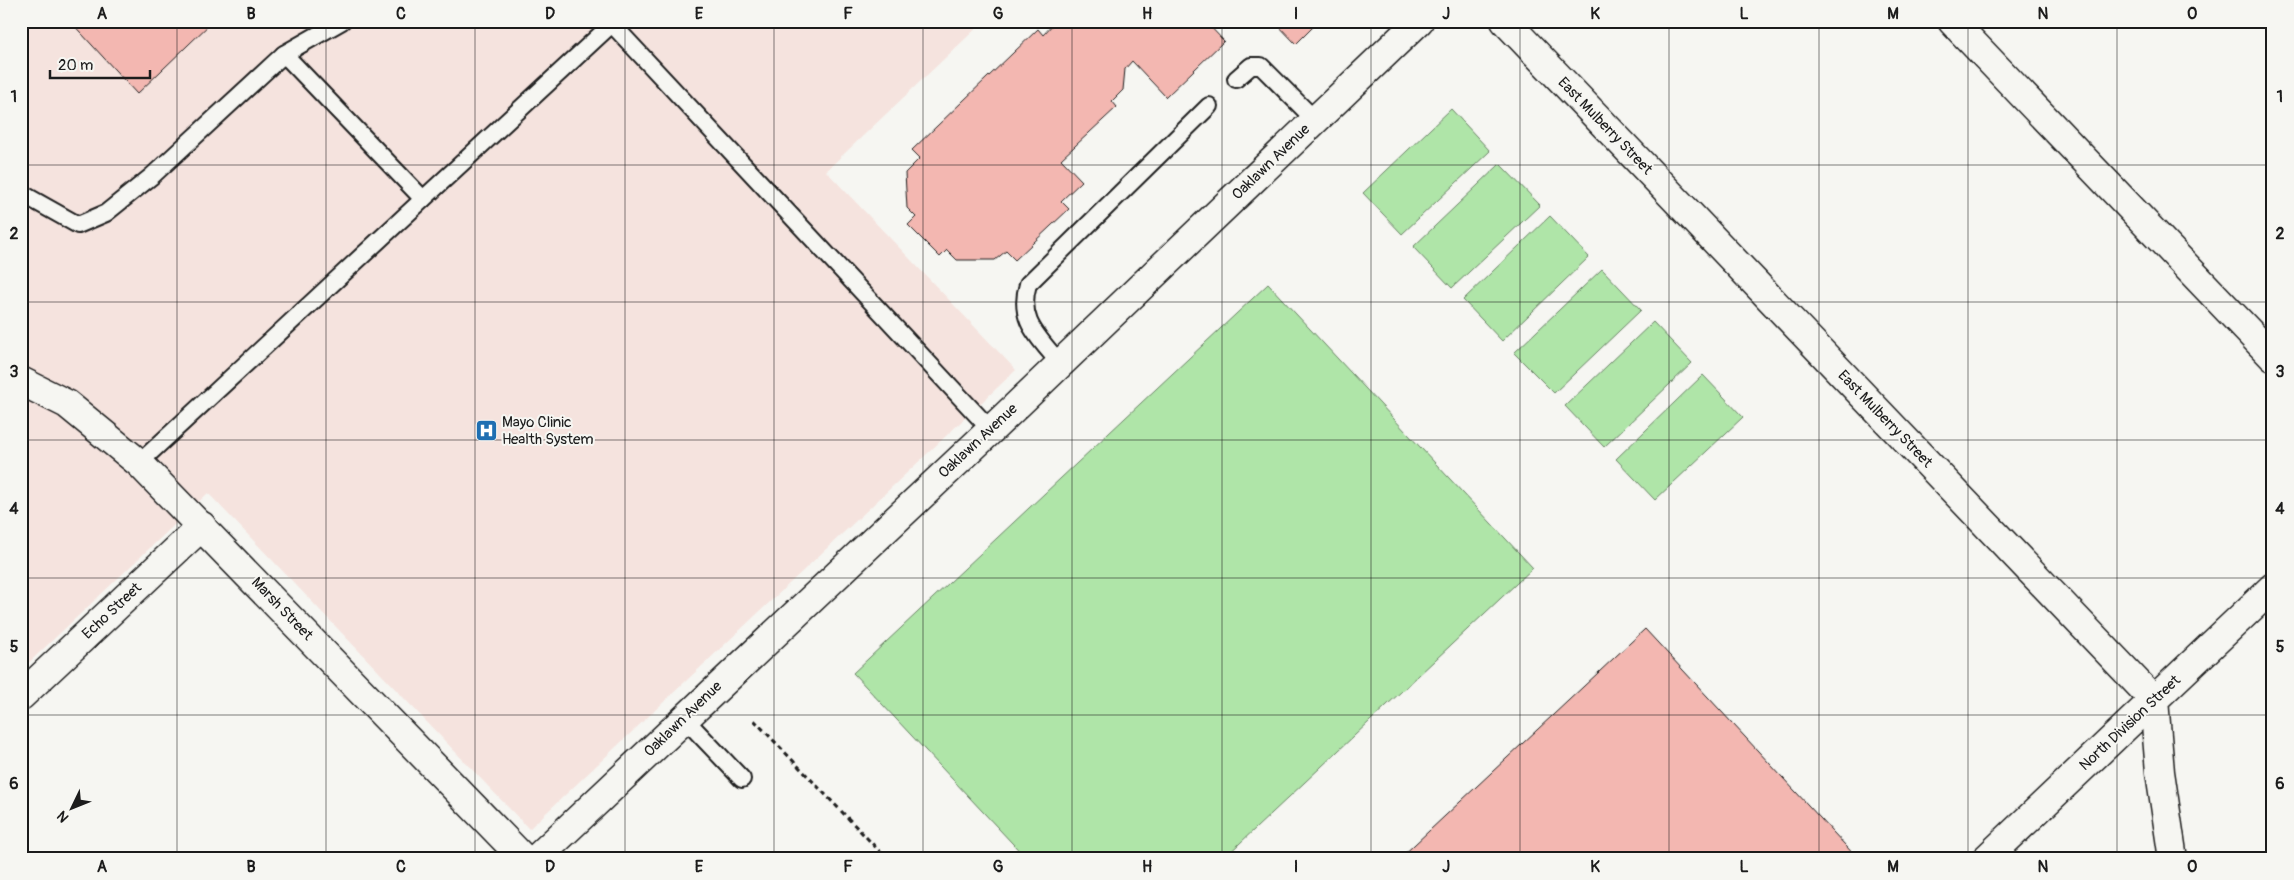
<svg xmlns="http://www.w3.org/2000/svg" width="2294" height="880" font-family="Pangolin,sans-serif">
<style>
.built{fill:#f5e3de}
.green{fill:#afe5a8;stroke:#668062}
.building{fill:#f3b7b1;stroke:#1c1c1c}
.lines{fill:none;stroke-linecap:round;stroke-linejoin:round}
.lane-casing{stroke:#1c1c1c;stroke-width:20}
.street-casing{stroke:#1c1c1c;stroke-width:31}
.secondary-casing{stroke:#1c1c1c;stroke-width:31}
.path{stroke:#1c1c1c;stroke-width:3;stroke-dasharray:5 4;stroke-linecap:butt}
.lane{stroke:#f6f6f2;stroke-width:16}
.street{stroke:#f6f6f2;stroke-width:28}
.secondary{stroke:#f6f6f2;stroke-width:28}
.grid{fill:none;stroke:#1c1c1c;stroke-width:1;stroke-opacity:0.55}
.labels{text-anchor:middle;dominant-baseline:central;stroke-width:4;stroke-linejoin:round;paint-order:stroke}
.street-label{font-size:15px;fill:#1c1c1c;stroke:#f6f6f2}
.poi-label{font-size:15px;fill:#1c1c1c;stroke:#f6f6f2;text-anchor:start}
.neatline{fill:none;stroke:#1c1c1c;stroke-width:2}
.grid-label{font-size:16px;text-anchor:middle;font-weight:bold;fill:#1c1c1c}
</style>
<rect width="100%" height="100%" fill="#f6f6f2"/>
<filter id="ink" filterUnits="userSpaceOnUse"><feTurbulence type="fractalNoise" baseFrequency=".02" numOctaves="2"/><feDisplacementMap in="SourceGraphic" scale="10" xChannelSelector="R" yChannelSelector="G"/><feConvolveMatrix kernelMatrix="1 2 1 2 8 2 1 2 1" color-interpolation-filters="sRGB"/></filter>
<g filter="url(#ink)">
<path class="built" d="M 21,21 L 984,21 L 826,171 L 1016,370 L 529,829 L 208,493 L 21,670 Z"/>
<g class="green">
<path d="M 1451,109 L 1490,151 L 1402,234 L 1363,193 Z"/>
<path d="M 1500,164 L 1540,205 L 1452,288 L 1413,247 Z"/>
<path d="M 1550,216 L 1589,257 L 1502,341 L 1463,300 Z"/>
<path d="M 1602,269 L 1641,310 L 1554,393 L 1514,353 Z"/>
<path d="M 1268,284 L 1533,568 L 1223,859 L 1027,859 L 853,673 Z"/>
<path d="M 1653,322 L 1692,363 L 1604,447 L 1565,406 Z"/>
<path d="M 1703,375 L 1743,417 L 1655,500 L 1616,459 Z"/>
</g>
<g class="building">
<path d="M 70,21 L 213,21 L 137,94 Z"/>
<path d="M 1056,21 L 1076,23 L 1079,21 L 1205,21 L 1224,41 L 1166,97 L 1132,61 L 1125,69 L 1123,90 L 1112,101 L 1117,107 L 1061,159 L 1082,181 L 1061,201 L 1069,209 L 1015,260 L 1006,251 L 995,260 L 957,260 L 947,250 L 940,257 L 908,225 L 916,217 L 907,208 L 905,173 L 920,158 L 912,150 L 1038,29 L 1043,35 Z"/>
<path d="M 1274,21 L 1319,21 L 1296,44 Z"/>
<path d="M 1645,629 L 1858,859 L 1399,859 Z"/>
</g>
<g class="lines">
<defs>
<g id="lane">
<path d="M 612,24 L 991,430"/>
<path d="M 284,54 L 342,21"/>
<path d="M 1236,79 L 1251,66 L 1261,66 L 1315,120"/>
<path d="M 21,193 L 78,225 L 106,213 L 152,176 L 284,54 L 423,199"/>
<path d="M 1060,364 C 1039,337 1017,321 1028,284 L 1209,106"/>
<path d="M 139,463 L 615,21"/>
<path d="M 684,718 L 742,779"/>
</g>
<g id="street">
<path d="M 1505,21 L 2154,700 L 2160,772 L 2173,859"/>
<path d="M 1952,21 L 2273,357"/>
<path d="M 21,696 L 202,526"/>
<path d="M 536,859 L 991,430 L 1419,21"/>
</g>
<g id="secondary">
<path d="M 21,381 L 67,404 L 139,463 L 524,859"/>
<path d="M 1986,859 L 2273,587"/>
</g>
</defs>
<use href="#lane" class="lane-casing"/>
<use href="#street" class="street-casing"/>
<use href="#secondary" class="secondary-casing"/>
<path class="path" d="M 754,720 L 887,859"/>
<use href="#lane" class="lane"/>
<use href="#street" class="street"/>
<use href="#secondary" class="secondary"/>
</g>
</g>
<path class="grid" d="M 177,21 L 177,859M 326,21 L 326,859M 475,21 L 475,859M 625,21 L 625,859M 774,21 L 774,859M 923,21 L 923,859M 1072,21 L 1072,859M 1222,21 L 1222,859M 1371,21 L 1371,859M 1520,21 L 1520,859M 1669,21 L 1669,859M 1819,21 L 1819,859M 1968,21 L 1968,859M 2117,21 L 2117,859M 21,165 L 2273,165M 21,302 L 2273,302M 21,440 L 2273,440M 21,578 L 2273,578M 21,715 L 2273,715"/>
<defs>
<symbol id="hospital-square" viewBox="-11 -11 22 22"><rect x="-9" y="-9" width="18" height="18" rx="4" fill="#1f6fb2" stroke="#f6f6f2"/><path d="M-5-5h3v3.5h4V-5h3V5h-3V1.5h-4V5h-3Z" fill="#fff"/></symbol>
</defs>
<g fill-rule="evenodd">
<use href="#hospital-square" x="474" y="418" width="25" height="25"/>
</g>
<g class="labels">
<g class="street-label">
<text transform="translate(1605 126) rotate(46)">East Mulberry Street</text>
<text transform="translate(1271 162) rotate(-44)">Oaklawn Avenue</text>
<text transform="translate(1885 419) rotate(46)">East Mulberry Street</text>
<text transform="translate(978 441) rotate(-43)">Oaklawn Avenue</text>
<text transform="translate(282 609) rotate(46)">Marsh Street</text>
<text transform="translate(112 611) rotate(-43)">Echo Street</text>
<text transform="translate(683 719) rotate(-44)">Oaklawn Avenue</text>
<text transform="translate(2130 723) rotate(-43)">North Division Street</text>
</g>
<g class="poi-label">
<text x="502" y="422">Mayo Clinic<tspan x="502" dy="17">Health System</tspan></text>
</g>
</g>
<rect width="2294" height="880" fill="none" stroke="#f6f6f2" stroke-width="55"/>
<g transform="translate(72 808) rotate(227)" stroke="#f6f6f2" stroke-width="4" paint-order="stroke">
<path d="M0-4L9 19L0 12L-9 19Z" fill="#1c1c1c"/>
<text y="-8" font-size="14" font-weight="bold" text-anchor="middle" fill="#1c1c1c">N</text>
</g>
<path d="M50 70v8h100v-8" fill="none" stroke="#1c1c1c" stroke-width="2.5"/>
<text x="58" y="70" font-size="15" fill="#1c1c1c" stroke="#f6f6f2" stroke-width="4" paint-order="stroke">20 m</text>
<rect x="28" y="28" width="2238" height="824" class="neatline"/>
<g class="grid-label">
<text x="102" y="19">A</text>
<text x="251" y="19">B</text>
<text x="401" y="19">C</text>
<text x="550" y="19">D</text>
<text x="699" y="19">E</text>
<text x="848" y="19">F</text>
<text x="998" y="19">G</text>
<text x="1147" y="19">H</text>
<text x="1296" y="19">I</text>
<text x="1446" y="19">J</text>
<text x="1595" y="19">K</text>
<text x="1744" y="19">L</text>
<text x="1893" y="19">M</text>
<text x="2043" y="19">N</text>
<text x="2192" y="19">O</text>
<text x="14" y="102">1</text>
<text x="2280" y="102">1</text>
<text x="14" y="239">2</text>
<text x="2280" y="239">2</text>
<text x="14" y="377">3</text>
<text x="2280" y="377">3</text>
<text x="14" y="514">4</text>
<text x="2280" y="514">4</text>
<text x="14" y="652">5</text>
<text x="2280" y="652">5</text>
<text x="14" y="789">6</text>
<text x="2280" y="789">6</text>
<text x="102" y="872">A</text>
<text x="251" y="872">B</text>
<text x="401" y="872">C</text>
<text x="550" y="872">D</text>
<text x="699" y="872">E</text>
<text x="848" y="872">F</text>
<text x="998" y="872">G</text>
<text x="1147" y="872">H</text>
<text x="1296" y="872">I</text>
<text x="1446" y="872">J</text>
<text x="1595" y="872">K</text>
<text x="1744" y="872">L</text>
<text x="1893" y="872">M</text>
<text x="2043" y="872">N</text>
<text x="2192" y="872">O</text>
</g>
</svg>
